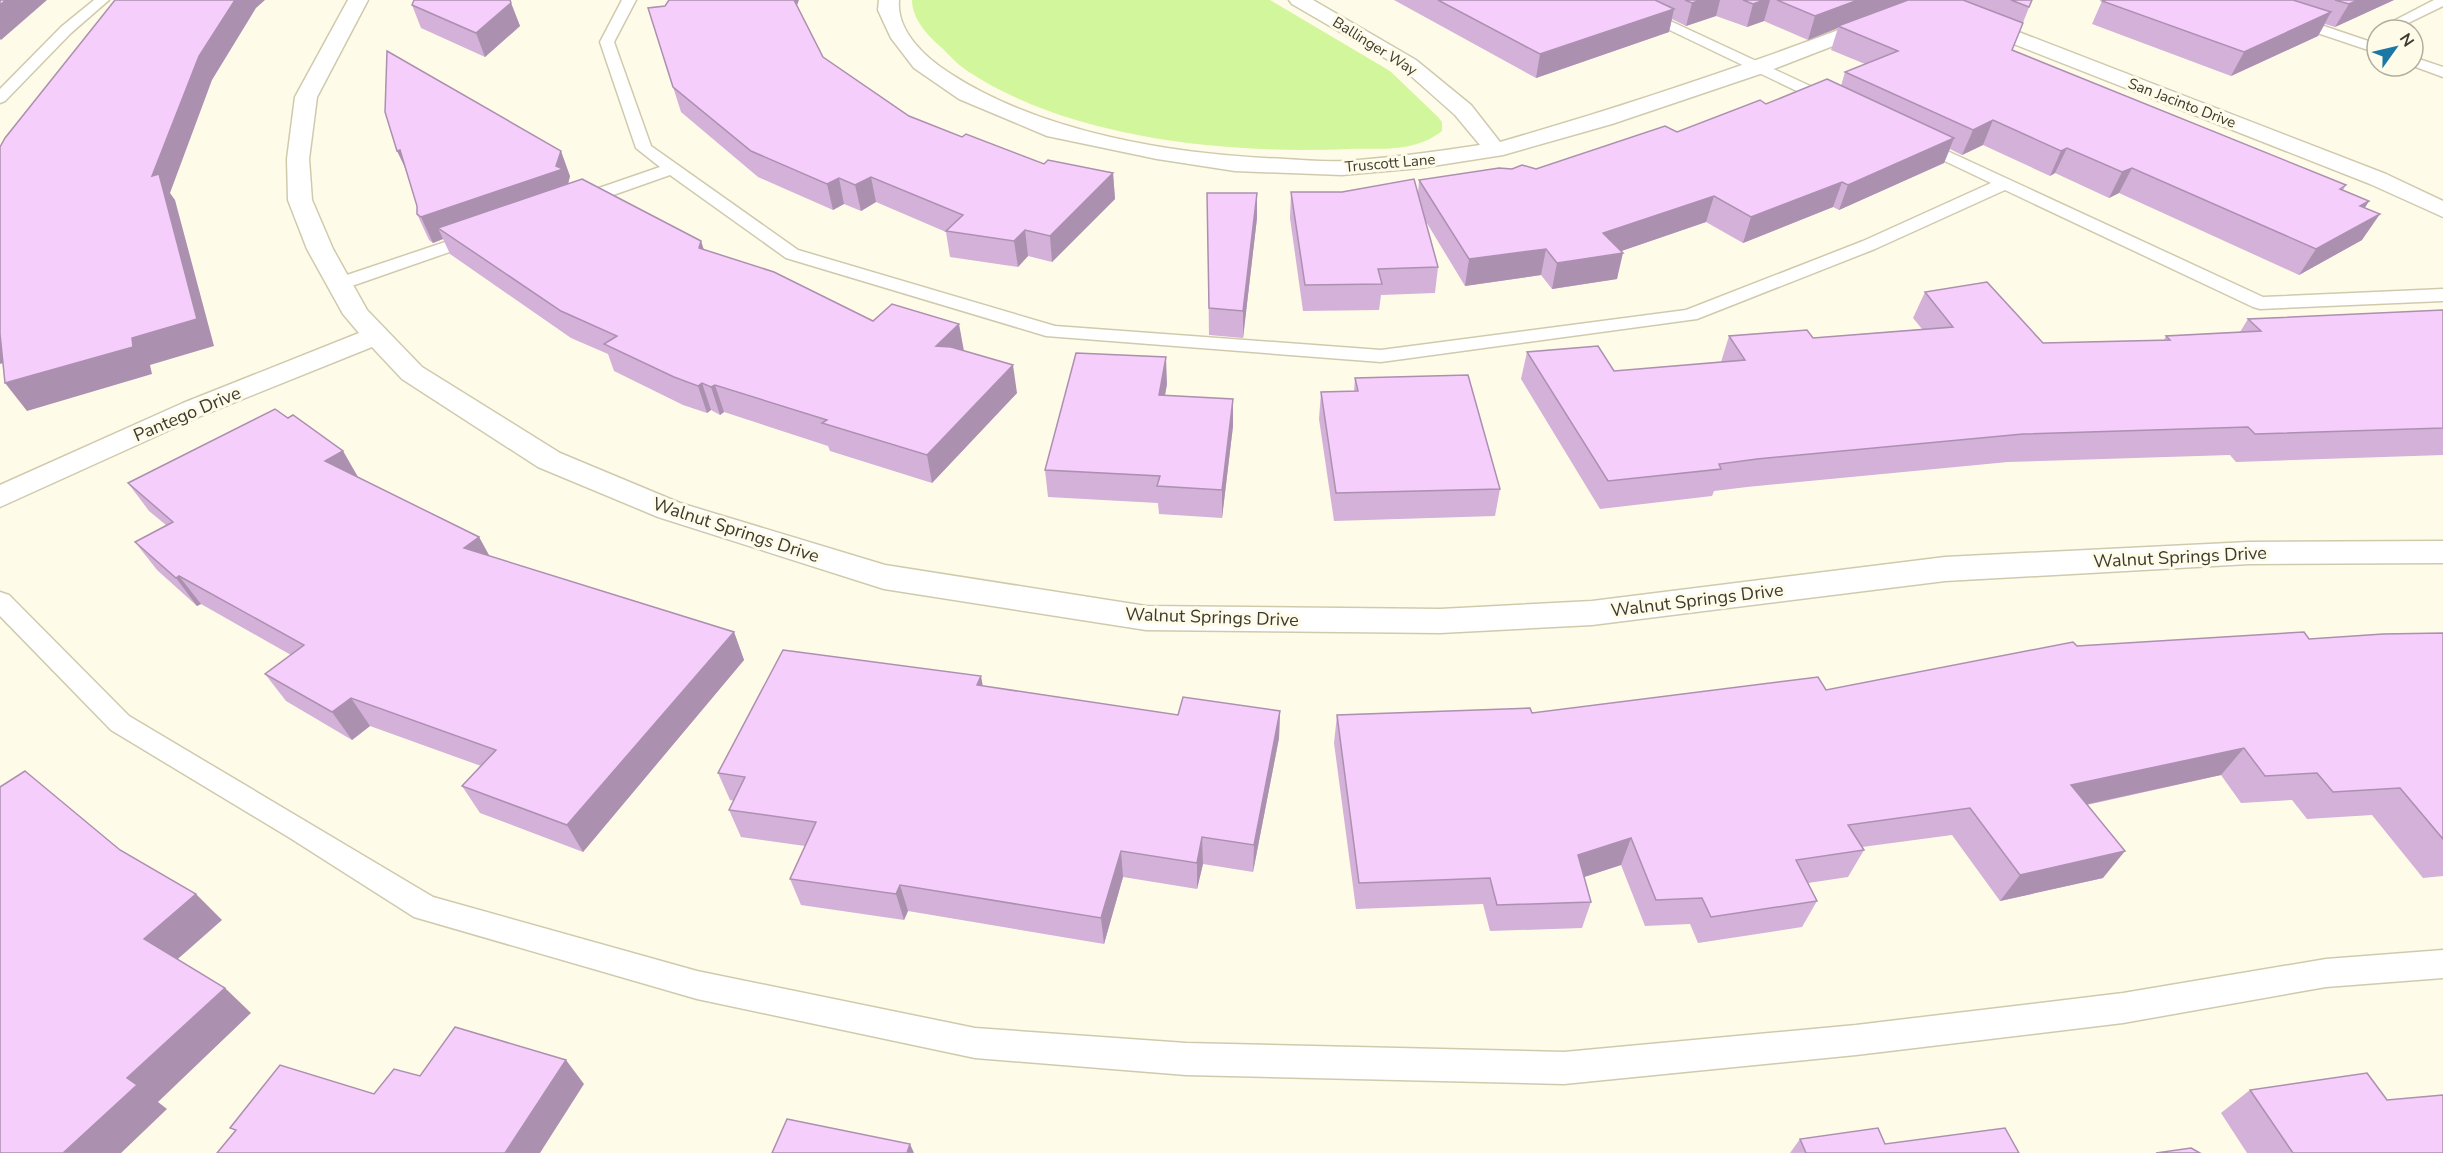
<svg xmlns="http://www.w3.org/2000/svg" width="2443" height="1153" font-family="'Nunito Sans',sans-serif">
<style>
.green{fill:#d2f69c}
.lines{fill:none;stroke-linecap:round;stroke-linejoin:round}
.service-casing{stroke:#d0caad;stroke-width:3}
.minor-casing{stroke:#d0caad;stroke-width:3}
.service{fill:#fff;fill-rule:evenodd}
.minor{fill:#fff;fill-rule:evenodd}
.wall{fill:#d3b1d8}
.shaded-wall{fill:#ac90b0}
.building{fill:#f5cefb;stroke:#ac90b0;stroke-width:1.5}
.labels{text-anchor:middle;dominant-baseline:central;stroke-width:6;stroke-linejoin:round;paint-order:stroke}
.far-street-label{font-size:15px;fill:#3d3b2f;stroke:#fffbe9}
.street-label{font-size:18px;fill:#3d3b2f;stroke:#fffbe9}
</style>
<rect width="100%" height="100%" fill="#fffbe9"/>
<path class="green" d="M 912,0 L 1270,0 L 1390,71 L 1438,117 L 1442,122 L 1442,131 C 1414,153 1381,148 1347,149 C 1228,154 1071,139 969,72 C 959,66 950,56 942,48 C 928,36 912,19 912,0 Z"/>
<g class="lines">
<defs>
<g id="service">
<path d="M 94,0 L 109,0 L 71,33 L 5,101 L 0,103 L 0,89 L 61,27 Z"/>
<path d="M 622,0 L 636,0 L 614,42 L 651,146 L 798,250 L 1055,326 L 1381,350 L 1686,310 L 1863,241 L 1991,183 L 1911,145 L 1909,142 L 1917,137 L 2263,297 L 2443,289 L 2443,301 L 2260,309 L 2253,307 L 2005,190 L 1875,249 L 1697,319 L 1381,362 L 1046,336 L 786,258 L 670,175 L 582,206 L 570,206 L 567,202 L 570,198 L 660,167 L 636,148 L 600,42 Z"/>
<path d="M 1607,0 L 1625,0 L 1838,99 L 1840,102 L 1832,107 L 1826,105 Z"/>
<path d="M 2226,0 L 2247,0 L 2377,44 L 2377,53 L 2228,3 Z"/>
<path d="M 2434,0 L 2443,0 L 2443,6 L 2394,30 L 2376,30 Z"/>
<path d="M 2413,57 L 2443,67 L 2443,77 L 2413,66 Z"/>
<path d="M 478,231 L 484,232 L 487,236 L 484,240 L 346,288 L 332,288 L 330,284 L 332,280 Z"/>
<path d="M 0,592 L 9,595 L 129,716 L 433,897 L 697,971 L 975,1028 L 1186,1043 L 1564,1052 L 1856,1025 L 2123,993 L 2326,959 L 2443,950 L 2443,978 L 2326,987 L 2123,1023 L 1856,1055 L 1564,1084 L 1186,1075 L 975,1058 L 697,999 L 414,917 L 290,838 L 111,730 L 0,616 Z"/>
</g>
<g id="minor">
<path d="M 348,0 L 368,0 L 317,97 L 309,159 L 312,200 L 333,249 L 367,310 L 422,367 L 560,453 L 680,503 L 885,565 L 1146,606 L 1440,609 L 1592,601 L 1945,557 L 2249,542 L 2443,541 L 2443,563 L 2249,564 L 1945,581 L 1592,625 L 1440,633 L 1146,630 L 884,589 L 658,517 L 538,467 L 402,379 L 372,347 L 203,415 L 0,507 L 0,485 L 183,403 L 359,333 L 343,314 L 307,249 L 288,200 L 287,159 L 295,97 Z"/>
<path d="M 879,0 L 899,0 C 896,32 927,59 951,74 C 1044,134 1176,155 1285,159 C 1305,160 1325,162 1344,161 C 1390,158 1435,152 1480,145 L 1455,115 L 1402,68 L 1292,4 L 1289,0 L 1313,0 L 1416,60 L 1471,105 L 1500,142 C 1625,106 1747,65 1868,19 L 1882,19 L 1885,23 L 1882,27 L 1766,72 L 1612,124 L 1503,155 L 1420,168 L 1342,175 L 1235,171 L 1157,159 L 1047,136 L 959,99 L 914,68 L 891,38 L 878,10 Z"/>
<path d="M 1909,0 L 1936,0 L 2386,174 L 2443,201 L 2443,217 L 2370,184 L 1912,4 Z"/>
</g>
</defs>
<use href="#service" class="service-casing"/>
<use href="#minor" class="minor-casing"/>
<use href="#service" class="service"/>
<use href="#minor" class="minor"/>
</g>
<g class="wall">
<path d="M 1394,0 L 2032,0 L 2012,50 L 2346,185 L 2343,190 L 2369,201 L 2365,208 L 2362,240 L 2299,275 L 2119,193 L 2109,198 L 2055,173 L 2050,176 L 1983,145 L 1962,155 L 1950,149 L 1944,163 L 1839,210 L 1833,207 L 1743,243 L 1706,222 L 1621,251 L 1617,279 L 1552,289 L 1541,275 L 1465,286 L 1425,220 L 1438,267 L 1435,293 L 1381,295 L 1379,310 L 1303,311 L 1290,218 L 1291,192 L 1418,194 L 1419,180 L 1512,169 L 1536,169 L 1677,132 L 1766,104 L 1841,86 L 1845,72 L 1865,64 L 1831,50 L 1838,28 L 1808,40 L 1764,21 L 1747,27 L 1716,16 L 1686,26 L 1672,19 L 1669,32 L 1536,78 Z"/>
<path d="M 2106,0 L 2394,0 L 2335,27 L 2325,24 L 2318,36 L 2231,76 L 2092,24 L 2102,1 Z"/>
<path d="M 511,3 L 520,26 L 485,57 L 421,28 L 412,5 Z"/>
<path d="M 797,6 L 823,57 L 909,116 L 962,137 L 1044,164 L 1113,173 L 1115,199 L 1052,262 L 1028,256 L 1018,267 L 950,257 L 946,232 L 876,202 L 861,211 L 844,204 L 833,210 L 758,177 L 681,112 L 648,8 Z"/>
<path d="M 570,176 L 568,184 L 701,241 L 704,250 L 873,321 L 964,351 L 1017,393 L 932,483 L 830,451 L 828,446 L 724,412 L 720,415 L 711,410 L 707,413 L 683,405 L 614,371 L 608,354 L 571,338 L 450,254 L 443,239 L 433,243 L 429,240 L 417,214 Z"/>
<path d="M 1207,193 L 1257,193 L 1257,218 L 1243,338 L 1209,335 Z"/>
<path d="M 1925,292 L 2043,343 L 2164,340 L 2166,336 L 2240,332 L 2248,319 L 2443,310 L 2443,455 L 2236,462 L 2230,455 L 2008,462 L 1747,487 L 1714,491 L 1712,496 L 1600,509 L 1521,379 L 1527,352 L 1614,371 L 1721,362 L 1729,336 L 1813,338 L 1922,329 L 1913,318 Z"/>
<path d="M 1355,378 L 1500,489 L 1495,516 L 1334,521 L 1319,419 L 1321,392 L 1354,391 Z"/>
<path d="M 1167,384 L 1165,395 L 1233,426 L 1222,518 L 1159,514 L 1158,503 L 1048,497 L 1045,470 Z"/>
<path d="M 288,418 L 343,451 L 358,477 L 479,537 L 489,556 L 734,632 L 744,660 L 583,852 L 480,813 L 462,786 L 481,766 L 370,726 L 352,740 L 286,701 L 265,674 L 291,655 L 201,604 L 197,606 L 157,570 L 135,542 L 166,525 L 149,511 L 128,483 Z"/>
<path d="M 2443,633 L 2443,876 L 2423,878 L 2372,815 L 2307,819 L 2292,800 L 2241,803 L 2221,775 L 2087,805 L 2103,878 L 2000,901 L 1952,835 L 1862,847 L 1864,850 L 1848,877 L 1808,883 L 1817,901 L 1802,927 L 1698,943 L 1690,924 L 1645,926 L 1621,865 L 1584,877 L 1591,902 L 1582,928 L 1490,931 L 1483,904 L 1356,909 L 1334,743 L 1337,715 L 1532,713 L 1826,690 L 2077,646 L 2309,639 Z"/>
<path d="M 982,686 L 1178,715 L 1280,711 L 1279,738 L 1253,872 L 1203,864 L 1197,889 L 1123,877 L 1104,944 L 908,911 L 904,920 L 801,905 L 790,879 L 805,846 L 741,837 L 729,810 L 734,801 L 730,800 L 718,773 Z"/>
<path d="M 2250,1090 L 2387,1100 L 2443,1153 L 2247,1153 L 2221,1113 Z"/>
<path d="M 1800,1139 L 1885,1144 L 2019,1153 L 1790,1153 Z"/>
</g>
<g class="shaded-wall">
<path d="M 6,0 L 47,0 L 1,40 L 0,39 L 0,5 Z"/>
<path d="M 235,0 L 265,0 L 256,8 L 212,80 L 170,193 L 175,200 L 214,346 L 150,365 L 152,374 L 27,411 L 5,383 L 132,338 L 152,176 L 199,56 Z"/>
<path d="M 791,0 L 799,0 L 794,13 Z"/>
<path d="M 1701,0 L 1720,0 L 1716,16 L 1686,26 L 1692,3 Z"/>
<path d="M 1764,0 L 1770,0 L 1764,21 L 1747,27 L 1753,4 Z"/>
<path d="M 1858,0 L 1908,0 L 1838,26 L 1838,28 L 1808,40 L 1815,16 Z"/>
<path d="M 2358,0 L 2394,0 L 2335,27 L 2349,4 Z"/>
<path d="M 511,3 L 520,26 L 485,57 L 476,33 Z"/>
<path d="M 1674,9 L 1669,32 L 1536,78 L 1540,54 Z"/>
<path d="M 2331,12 L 2318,36 L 2231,76 L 2244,52 Z"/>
<path d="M 1993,120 L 1983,145 L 1962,155 L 1973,130 Z"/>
<path d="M 1954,138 L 1944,163 L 1839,210 L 1848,185 Z"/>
<path d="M 2067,148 L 2055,173 L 2050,176 L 2061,151 Z"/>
<path d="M 400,150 L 409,176 L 397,151 Z"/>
<path d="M 561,151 L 570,176 L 568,184 L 438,228 L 443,239 L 433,243 L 421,217 L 556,166 Z"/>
<path d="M 2132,168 L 2119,193 L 2109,198 L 2122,172 Z"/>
<path d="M 1113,173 L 1115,199 L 1052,262 L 1050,236 Z"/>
<path d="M 871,177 L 876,202 L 861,211 L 855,185 Z"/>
<path d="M 839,178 L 844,204 L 833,210 L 827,184 Z"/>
<path d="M 1842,182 L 1833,207 L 1743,243 L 1751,217 Z"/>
<path d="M 1257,193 L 1257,218 L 1243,338 L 1243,311 Z"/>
<path d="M 1714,196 L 1706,222 L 1607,256 L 1623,253 L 1617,279 L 1552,289 L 1557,263 L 1603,233 Z"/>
<path d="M 2369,201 L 2352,227 L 2360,206 Z"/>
<path d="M 2380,214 L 2362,240 L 2299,275 L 2316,249 Z"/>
<path d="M 1025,230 L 1028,256 L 1018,267 L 1014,241 Z"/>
<path d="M 701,241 L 709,267 L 699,248 Z"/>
<path d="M 1546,249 L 1541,275 L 1465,286 L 1469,259 Z"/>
<path d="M 959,324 L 964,351 L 936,346 Z"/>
<path d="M 0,332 L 20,358 L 0,364 Z"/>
<path d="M 1166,357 L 1167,384 L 1160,422 L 1159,395 Z"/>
<path d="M 1013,365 L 1017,393 L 932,483 L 927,455 Z"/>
<path d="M 702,383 L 711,410 L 707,413 L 698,386 Z"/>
<path d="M 715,385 L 724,412 L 720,415 L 711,387 Z"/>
<path d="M 1233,399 L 1233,426 L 1222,518 L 1222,490 Z"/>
<path d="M 343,451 L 359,479 L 325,461 Z"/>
<path d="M 479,537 L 494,564 L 464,548 Z"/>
<path d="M 179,576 L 201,604 L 197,606 L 176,578 Z"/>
<path d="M 734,632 L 744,660 L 583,852 L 567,825 Z"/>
<path d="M 981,676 L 986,703 L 977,685 Z"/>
<path d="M 351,698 L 370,726 L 352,740 L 332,712 Z"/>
<path d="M 1280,711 L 1279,738 L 1253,872 L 1254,845 Z"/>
<path d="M 2244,748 L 2221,775 L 2051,812 L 2071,785 Z"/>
<path d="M 1202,837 L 1203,864 L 1197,889 L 1197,863 Z"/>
<path d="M 1631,838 L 1621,865 L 1569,882 L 1578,855 Z"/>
<path d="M 1121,851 L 1123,877 L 1104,944 L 1101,918 Z"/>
<path d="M 2125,851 L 2103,878 L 2000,901 L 2020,875 Z"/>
<path d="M 900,885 L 908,911 L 904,920 L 896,894 Z"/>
<path d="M 196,894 L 222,920 L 171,965 L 144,939 Z"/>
<path d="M 225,988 L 251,1013 L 158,1102 L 167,1109 L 121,1153 L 63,1153 L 127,1078 Z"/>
<path d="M 566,1060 L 584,1084 L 540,1153 L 505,1153 Z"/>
<path d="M 910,1144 L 914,1153 L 907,1153 Z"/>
</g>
<g class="building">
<path d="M 0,0 L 6,0 L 0,5 Z"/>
<path d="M 115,0 L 235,0 L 199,56 L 152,176 L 159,174 L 197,319 L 132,338 L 133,347 L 5,383 L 0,334 L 0,147 L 5,138 Z"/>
<path d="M 414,0 L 510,0 L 511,3 L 476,33 L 412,5 Z"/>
<path d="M 669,0 L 794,0 L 823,57 L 909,116 L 962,137 L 966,134 L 1044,164 L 1048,160 L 1113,173 L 1050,236 L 1025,230 L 1014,241 L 946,231 L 963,215 L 871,177 L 855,185 L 839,178 L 827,184 L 751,151 L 673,87 L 648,8 L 665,6 Z"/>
<path d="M 1438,0 L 1655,0 L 1674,9 L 1540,54 Z"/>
<path d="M 1685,0 L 1701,0 L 1692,3 Z"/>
<path d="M 1743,0 L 1764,0 L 1753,4 Z"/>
<path d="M 1777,0 L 1858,0 L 1815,16 Z"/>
<path d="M 1908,0 L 1963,0 L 2023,23 L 2012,50 L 2346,185 L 2340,189 L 2369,201 L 2360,206 L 2380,214 L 2316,249 L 2132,168 L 2122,172 L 2067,148 L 2061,151 L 1993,120 L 1973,130 L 1845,72 L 1898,51 L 1838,26 Z"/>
<path d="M 2011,0 L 2032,0 L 2029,7 Z"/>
<path d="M 2106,0 L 2293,0 L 2331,12 L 2244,52 L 2102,1 Z"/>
<path d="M 2335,0 L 2358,0 L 2349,4 Z"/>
<path d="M 387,51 L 561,151 L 556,166 L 563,169 L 421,217 L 417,214 L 417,206 L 400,150 L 397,151 L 385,112 Z"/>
<path d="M 1827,79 L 1954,138 L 1848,185 L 1842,182 L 1751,217 L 1714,196 L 1603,233 L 1623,253 L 1557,263 L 1546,249 L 1469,259 L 1419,180 L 1499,168 L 1512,169 L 1522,165 L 1536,169 L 1665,126 L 1677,132 L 1760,100 L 1766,104 Z"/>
<path d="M 582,179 L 701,241 L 699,248 L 774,272 L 873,321 L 892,304 L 959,324 L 936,346 L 951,347 L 1013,365 L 927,455 L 822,423 L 827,420 L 715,385 L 711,387 L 702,383 L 698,386 L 674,377 L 604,344 L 617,336 L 561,311 L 438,228 Z"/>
<path d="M 1414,179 L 1438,267 L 1378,269 L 1382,284 L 1305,285 L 1291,192 L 1342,192 Z"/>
<path d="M 1207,193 L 1257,193 L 1243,311 L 1209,308 Z"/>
<path d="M 1987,282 L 2043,343 L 2170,340 L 2166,336 L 2261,331 L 2248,319 L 2443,310 L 2443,428 L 2255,434 L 2248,427 L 2023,434 L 1757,459 L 1719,464 L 1721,469 L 1608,481 L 1527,352 L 1598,346 L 1614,371 L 1745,360 L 1729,336 L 1807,330 L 1813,338 L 1953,327 L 1925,292 Z"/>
<path d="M 1076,353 L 1166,357 L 1159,395 L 1233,399 L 1222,490 L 1157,486 L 1160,476 L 1045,470 Z"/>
<path d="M 1468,375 L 1500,489 L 1336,493 L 1321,392 L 1358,391 L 1355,378 Z"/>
<path d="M 275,409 L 288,418 L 293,415 L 343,451 L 325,461 L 479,537 L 464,548 L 734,632 L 567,825 L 462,786 L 496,750 L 351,698 L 332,712 L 265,674 L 304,645 L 179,576 L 176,578 L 135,542 L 173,522 L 128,483 Z"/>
<path d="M 2304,632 L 2309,639 L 2383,634 L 2443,633 L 2443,839 L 2400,788 L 2333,792 L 2317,773 L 2265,776 L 2244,748 L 2071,785 L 2125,851 L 2020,875 L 1970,808 L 1848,825 L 1864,850 L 1796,860 L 1817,901 L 1711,917 L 1702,898 L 1656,900 L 1631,838 L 1578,855 L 1591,902 L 1497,905 L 1490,878 L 1359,883 L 1337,715 L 1530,708 L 1532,713 L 1818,677 L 1826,690 L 2073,642 L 2077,646 Z"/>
<path d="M 783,650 L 981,676 L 977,685 L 1178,715 L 1183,697 L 1280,711 L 1254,845 L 1202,837 L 1197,863 L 1121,851 L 1101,918 L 900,885 L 896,894 L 790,879 L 816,822 L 729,810 L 745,777 L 718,773 Z"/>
<path d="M 25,771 L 120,850 L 196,894 L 144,939 L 225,988 L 127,1078 L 137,1085 L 63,1153 L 0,1153 L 0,787 Z"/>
<path d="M 455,1027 L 566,1060 L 505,1153 L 217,1153 L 236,1130 L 230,1128 L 280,1065 L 374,1094 L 394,1069 L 420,1076 Z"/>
<path d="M 2367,1073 L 2387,1100 L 2443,1095 L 2443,1153 L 2293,1153 L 2250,1090 Z"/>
<path d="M 787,1119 L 910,1144 L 907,1153 L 772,1153 Z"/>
<path d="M 1878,1128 L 1885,1144 L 2005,1128 L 2019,1153 L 1806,1153 L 1800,1139 Z"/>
<path d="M 2191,1148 L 2200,1153 L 2156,1153 Z"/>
</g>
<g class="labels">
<g class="far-street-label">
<text transform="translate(1375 46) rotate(32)">Ballinger Way</text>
<text transform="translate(2182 103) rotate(21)">San Jacinto Drive</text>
<text transform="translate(1390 163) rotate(-5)">Truscott Lane</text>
</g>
<g class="street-label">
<text transform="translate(187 414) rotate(-23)">Pantego Drive</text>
<text transform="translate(736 530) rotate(18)">Walnut Springs Drive</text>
<text transform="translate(2180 557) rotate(-3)">Walnut Springs Drive</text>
<text transform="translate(1697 600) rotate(-7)">Walnut Springs Drive</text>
<text transform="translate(1212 617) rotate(2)">Walnut Springs Drive</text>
</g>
</g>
<g transform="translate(2395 48) rotate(56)"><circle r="28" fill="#fffbe9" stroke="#b1ae9f" stroke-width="1.5"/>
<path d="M0-4.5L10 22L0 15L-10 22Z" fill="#1b78a6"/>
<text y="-9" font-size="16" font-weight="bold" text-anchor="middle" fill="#3d3b2f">N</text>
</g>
</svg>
